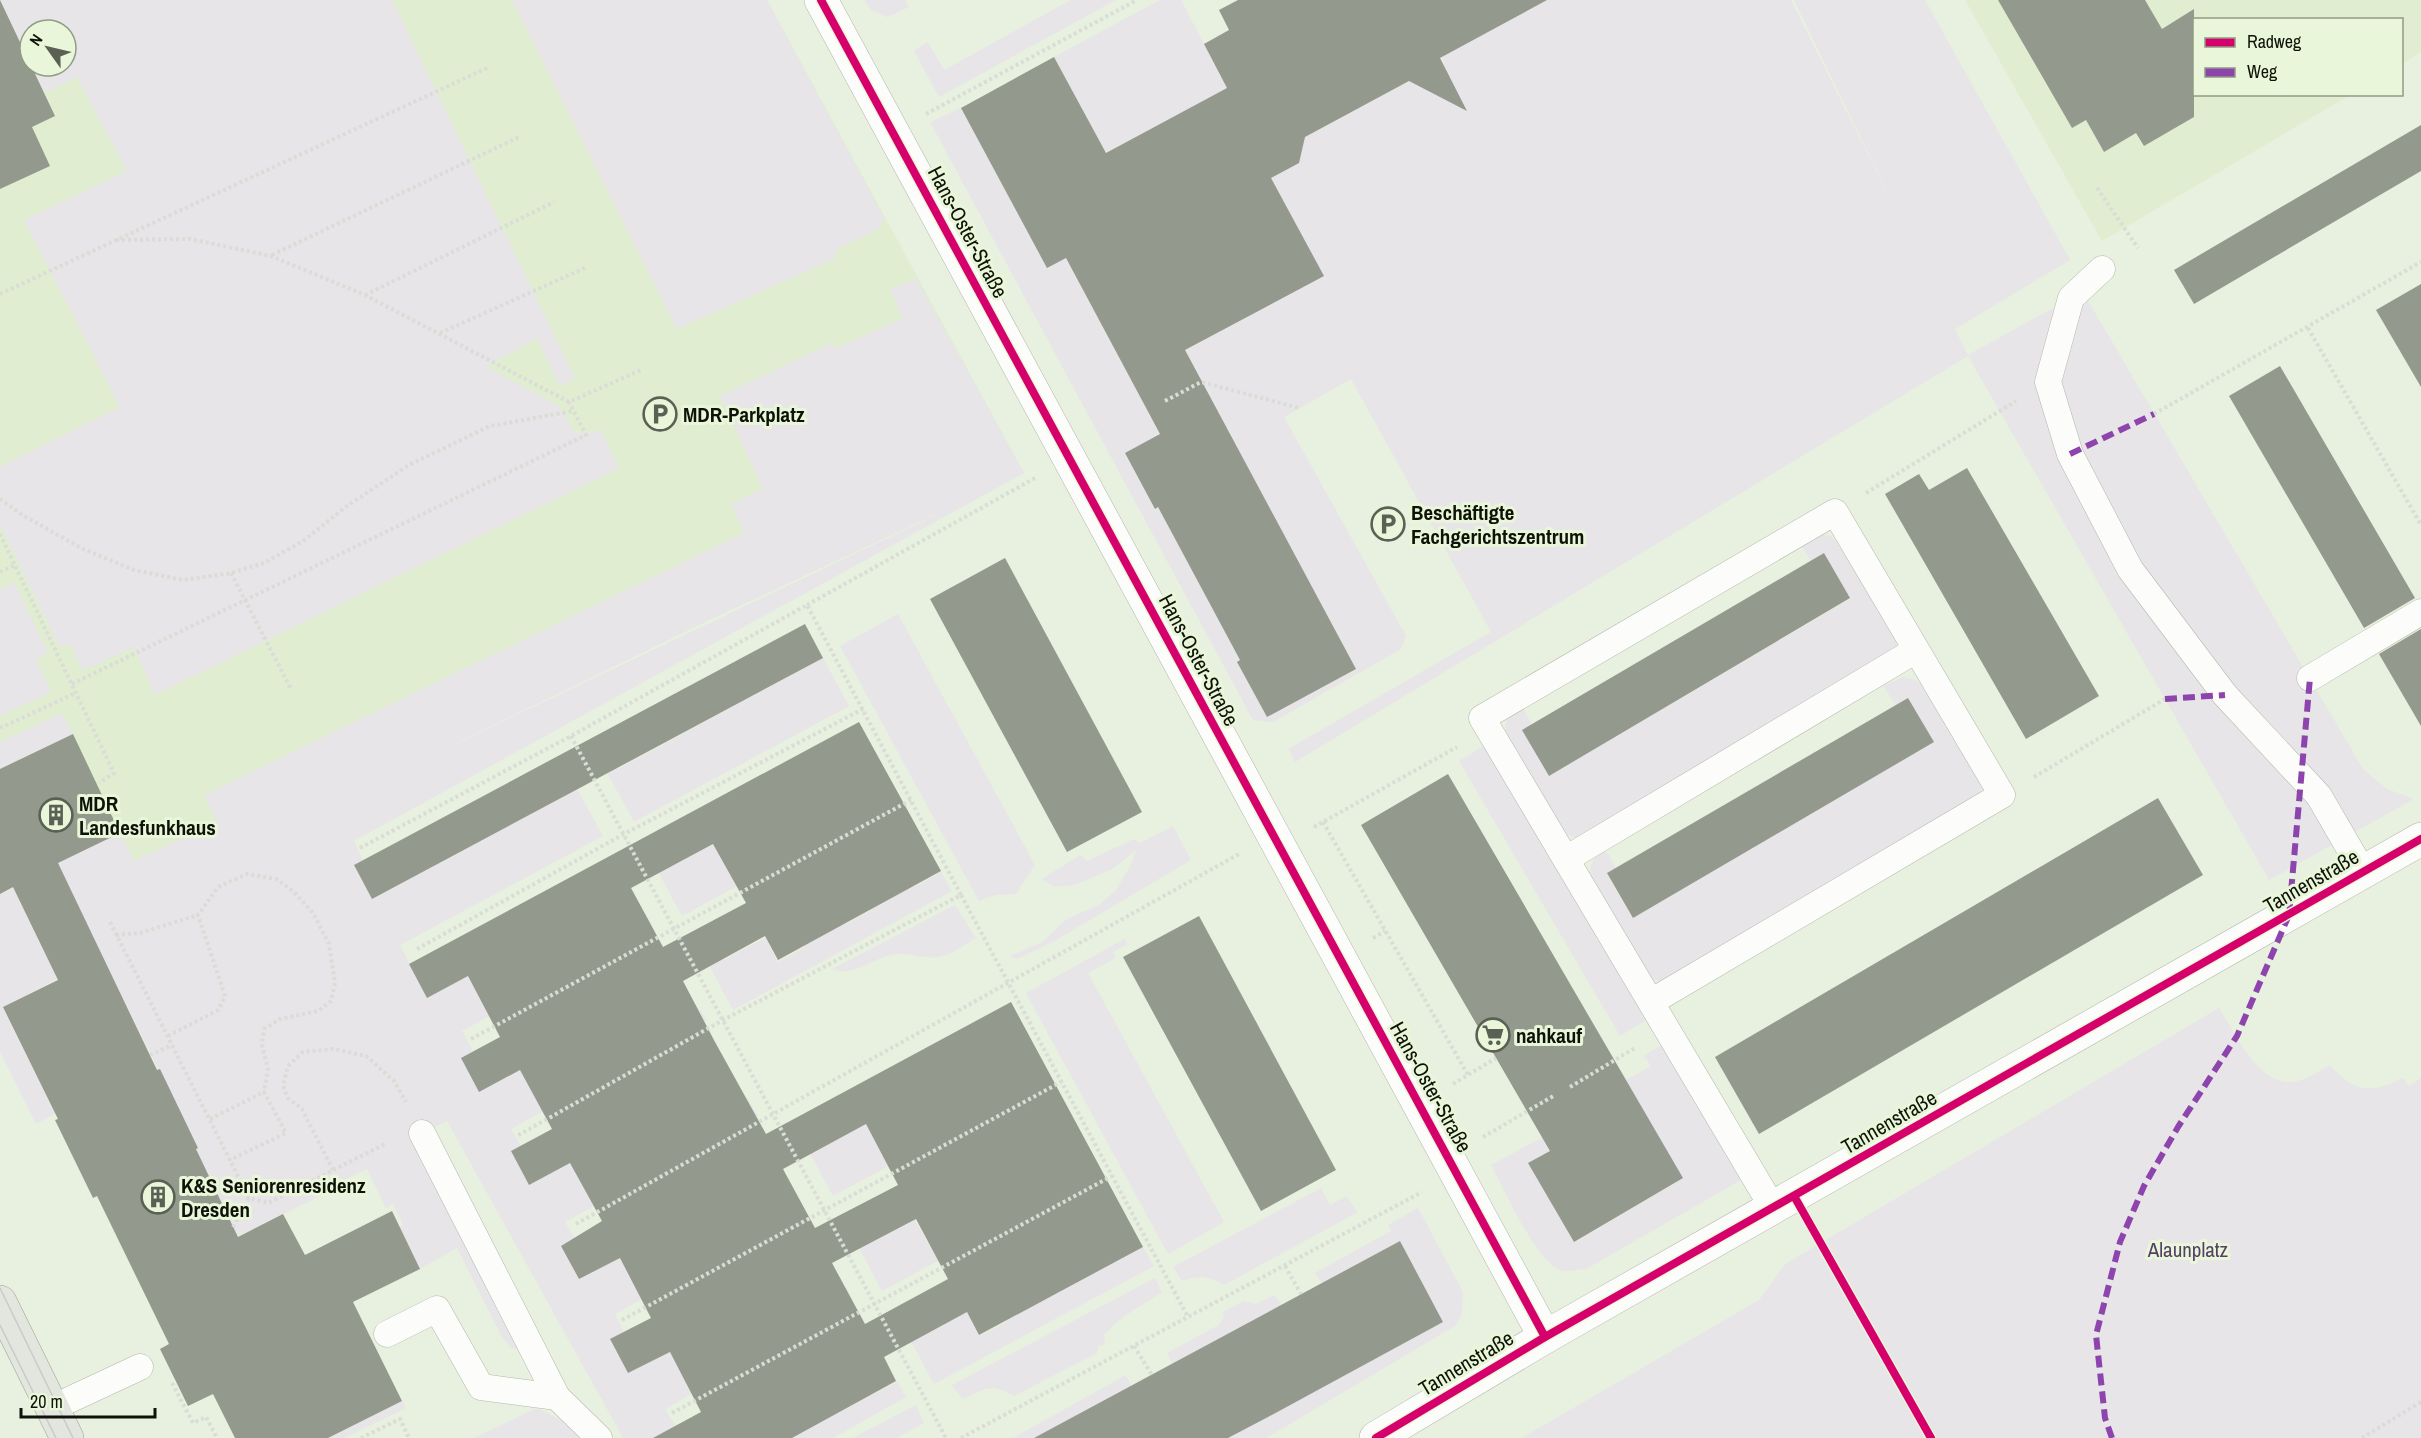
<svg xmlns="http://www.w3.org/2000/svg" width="2421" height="1438" font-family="'Archivo Narrow',sans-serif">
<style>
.built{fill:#e0edd1;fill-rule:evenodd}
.green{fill:#e7e5e8;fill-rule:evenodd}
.building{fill:#93998c;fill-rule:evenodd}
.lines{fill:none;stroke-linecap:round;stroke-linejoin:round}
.service-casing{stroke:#b2b8ab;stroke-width:27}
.minor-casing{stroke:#b2b8ab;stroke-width:34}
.primary-casing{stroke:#9aa290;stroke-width:34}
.path{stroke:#dadcd6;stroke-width:4;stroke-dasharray:3 3;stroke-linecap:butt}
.service{stroke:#fcfdfa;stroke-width:26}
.minor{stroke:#fcfdfa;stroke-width:33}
.primary{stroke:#e3e6de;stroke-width:33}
.tram{stroke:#c9cbc6;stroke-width:1.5}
.quiet{stroke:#8e44ad;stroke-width:6;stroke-dasharray:12 6;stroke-linecap:butt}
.cycleway-casing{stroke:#e9f6d9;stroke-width:11}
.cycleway{stroke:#d6006c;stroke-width:8}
.labels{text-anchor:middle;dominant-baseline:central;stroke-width:6;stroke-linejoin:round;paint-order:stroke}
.street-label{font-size:21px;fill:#0e1208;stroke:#e9f6d9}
.poi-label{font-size:21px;font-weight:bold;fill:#0e1208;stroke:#e9f6d9;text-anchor:start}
.park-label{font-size:21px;fill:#553f67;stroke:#e9f6d9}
</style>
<rect width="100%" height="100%" fill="#e8f0df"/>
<g class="built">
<path d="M 0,0 L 767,0 L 1024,473 L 703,623 L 0,964 ZM 30,30 L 66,30 L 66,66 L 30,66 Z"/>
<path d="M 1965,0 L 2421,0 L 2421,52 L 2402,64 L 2402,20 L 2194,20 L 2194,94 L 2350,95 L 2102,241 Z"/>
</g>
<g class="green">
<path d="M 0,0 L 392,0 L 575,378 L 560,386 L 537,338 L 486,367 L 559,406 L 575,433 L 601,431 L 619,468 L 155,695 L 134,647 L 83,670 L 70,644 L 60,648 L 0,524 L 0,467 L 120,407 L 24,220 L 127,171 L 77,77 L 45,93 L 32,66 L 66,66 L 66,30 L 30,30 L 30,62 Z"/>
<path d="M 512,0 L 767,0 L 884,218 L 879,229 L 837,249 L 834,259 L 677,329 Z"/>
<path d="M 865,0 L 905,0 L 909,7 L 887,17 L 871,10 Z"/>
<path d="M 1071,0 L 1116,0 L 939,97 L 914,51 L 928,42 L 944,70 Z"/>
<path d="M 1160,0 L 1181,0 L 1227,88 L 1106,153 L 1054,57 Z"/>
<path d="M 1547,0 L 1791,0 L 1906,231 L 1794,0 L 1925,0 L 2070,260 L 1955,329 L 1968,355 L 2071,298 L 2084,294 L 2363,769 L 2387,789 L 2414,799 L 2269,880 L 1968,356 L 1295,762 L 1288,749 L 1491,632 L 1351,379 L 1284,417 L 1406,636 L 1401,649 L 1273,722 L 1253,720 L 930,122 L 961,108 L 1047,267 L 1066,258 L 1160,434 L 1125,454 L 1155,508 L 1158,507 L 1240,660 L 1237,662 L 1267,717 L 1356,669 L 1327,614 L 1293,632 L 1158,365 L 1323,276 L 1115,285 L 1296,142 L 1415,78 L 1421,79 L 1427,91 L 1431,92 L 1449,82 L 1442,56 Z"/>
<path d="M 916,278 L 1024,473 L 354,841 L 363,860 L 354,865 L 372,899 L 577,789 L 603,836 L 400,945 L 427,998 L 468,976 L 480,999 L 644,911 L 653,927 L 462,1031 L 473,1051 L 461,1058 L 479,1092 L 520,1070 L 669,1020 L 696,1005 L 707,1020 L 511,1129 L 521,1146 L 511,1151 L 529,1185 L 570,1163 L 719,1113 L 747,1098 L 758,1116 L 565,1222 L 574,1238 L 561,1246 L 579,1279 L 620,1258 L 796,1193 L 805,1210 L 615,1314 L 624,1332 L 610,1340 L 628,1373 L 670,1352 L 819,1302 L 846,1287 L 853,1302 L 665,1409 L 676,1426 L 664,1438 L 623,1438 L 447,1121 L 422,1133 L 521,1350 L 511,1348 L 502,1337 L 457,1248 L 420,1269 L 399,1227 L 403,1225 L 393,1204 L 386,1208 L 367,1169 L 346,1179 L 347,1183 L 238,1236 L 196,1149 L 198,1147 L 101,956 L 4,1007 L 56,1113 L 36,1124 L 0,1052 L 0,894 L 13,887 L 30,922 L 75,899 L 28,877 L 120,833 L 134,861 L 217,822 L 204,795 L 744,533 L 731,504 L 763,489 L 720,396 L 832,343 L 835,349 L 903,318 L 890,290 ZM 936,514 L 936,515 L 399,771 L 703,623 Z"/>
<path d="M 1818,534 L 1831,536 L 1836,542 L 1898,638 L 1895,653 L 1584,836 L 1575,838 L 1562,832 L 1505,733 C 1505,719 1509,713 1521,706 L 1532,724 L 1523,730 L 1549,776 L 1850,599 L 1824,553 L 1811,561 L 1799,542 Z"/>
<path d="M 14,582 L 48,653 L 36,660 L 51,692 L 0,716 L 0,590 Z"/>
<path d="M 898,614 L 1035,865 L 1016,894 L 995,895 L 979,901 L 840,646 Z"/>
<path d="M 823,658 L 849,706 L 634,822 L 589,740 L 599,735 L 618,769 Z"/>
<path d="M 1903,677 L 1916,680 L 1921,685 L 1982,782 L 1980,797 L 1668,980 L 1660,982 L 1647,976 L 1589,877 C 1590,863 1594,857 1605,849 L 1616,868 L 1607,874 L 1633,918 L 1933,742 L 1908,698 L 1896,705 L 1883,686 Z"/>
<path d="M 62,713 L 73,734 L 0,769 L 0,742 Z"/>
<path d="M 1485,745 L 1646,1020 L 1620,1036 L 1459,761 Z"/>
<path d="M 890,779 L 901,798 L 682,916 L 641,840 L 655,832 L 673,866 L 714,844 L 863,793 Z"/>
<path d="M 1173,826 L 1191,860 L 1056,940 L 1017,959 L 1010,956 L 1043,942 L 1065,920 L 1100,904 L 1116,890 L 1132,863 L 1136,850 L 1114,868 L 1075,885 L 1055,887 L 1042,879 L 1080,855 L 1087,861 L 1134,839 L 1140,843 Z"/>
<path d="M 902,863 L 914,887 L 941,872 L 952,891 L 733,1010 L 692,933 L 706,926 L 724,960 L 765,938 L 778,962 L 805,947 L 792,923 L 833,901 L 846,924 L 872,910 L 859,886 Z"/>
<path d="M 955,905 L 976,938 C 965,944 952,955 939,957 C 926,959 911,953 897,954 C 873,956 857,978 832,969 Z"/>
<path d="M 1125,939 L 1127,944 L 1113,952 L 1116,958 L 1088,973 L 1224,1222 L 1168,1254 L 1026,993 Z"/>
<path d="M 2219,1008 C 2235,1032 2257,1084 2291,1082 C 2305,1081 2318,1072 2330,1065 C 2354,1093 2371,1094 2403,1078 L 2408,1086 L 2421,1078 L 2421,1438 L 1522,1438 L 1759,1300 L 1785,1264 Z"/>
<path d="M 1663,1044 L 1741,1180 L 1586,1269 C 1579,1269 1569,1272 1563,1271 C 1537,1264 1504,1189 1491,1165 L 1547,1135 L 1575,1242 L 1682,1179 L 1581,1106 L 1651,1066 L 1644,1056 Z"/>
<path d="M 1042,1059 L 1052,1078 L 833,1196 L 792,1120 L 825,1146 L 866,1124 L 879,1148 Z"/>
<path d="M 1101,1173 L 882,1291 L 842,1216 L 856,1208 L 874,1241 L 915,1220 L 928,1244 L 955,1229 Z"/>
<path d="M 1321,1188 L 1330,1205 L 1346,1196 L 1358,1212 L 1224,1285 C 1209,1276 1198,1275 1182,1281 L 1173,1267 Z"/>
<path d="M 1418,1208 L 1463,1292 L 1462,1314 L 1455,1326 L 1266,1438 L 1228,1438 L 1443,1322 L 1400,1241 L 1322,1283 L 1315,1273 L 1391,1231 L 1388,1225 Z"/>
<path d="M 1103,1238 L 1116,1262 L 1143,1247 L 1154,1266 L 934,1384 L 893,1308 L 907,1301 L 926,1334 L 967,1312 L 980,1336 L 1006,1322 L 994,1298 L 1035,1276 L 1047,1299 L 1073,1285 Z"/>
<path d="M 1155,1278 L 1162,1292 L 1123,1317 L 1104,1334 L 1105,1345 L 1098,1346 L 1097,1353 L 1014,1396 C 992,1382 985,1389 962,1399 L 952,1385 Z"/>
<path d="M 1275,1295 L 1281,1305 L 1172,1364 L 1167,1353 L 1219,1325 L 1224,1317 L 1223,1312 L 1244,1301 L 1255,1304 Z"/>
<path d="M 857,1372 L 870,1396 L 897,1382 L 906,1397 L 833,1438 L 751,1438 Z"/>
<path d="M 1126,1375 L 1131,1386 L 1059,1438 L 1013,1438 Z"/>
<path d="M 402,1401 L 406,1408 L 344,1438 L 328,1438 Z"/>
<path d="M 916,1405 L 924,1423 L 897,1438 L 853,1438 Z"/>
<path d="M 537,1408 L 576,1428 L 582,1438 L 474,1438 Z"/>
</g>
<g class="building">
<path d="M 0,0 L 55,116 L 32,127 L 50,166 L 0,189 Z"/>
<path d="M 1238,0 L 1547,0 L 1440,58 L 1467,111 L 1409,81 L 1305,137 L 1299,163 L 1271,178 L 1324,276 L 1185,350 L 1356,669 L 1267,717 L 1237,662 L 1240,660 L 1158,507 L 1155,509 L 1125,453 L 1160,434 L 1066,258 L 1047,268 L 961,108 L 1054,57 L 1106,153 L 1227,88 L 1204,44 L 1229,30 L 1219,10 Z"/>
<path d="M 1998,0 L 2145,0 L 2162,29 L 2194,9 L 2194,117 L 2144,146 L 2136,133 L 2104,152 L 2086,120 L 2072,128 Z"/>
<path d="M 2421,125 L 2421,171 L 2194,304 L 2174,270 Z"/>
<path d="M 2421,284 L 2421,387 L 2376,310 Z"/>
<path d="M 2280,366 L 2415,598 L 2364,628 L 2229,396 Z"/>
<path d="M 1967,468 L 2099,696 L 2026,739 L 1885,494 L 1919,474 L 1929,490 Z"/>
<path d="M 1824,553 L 1850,598 L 1549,776 L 1522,730 Z"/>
<path d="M 1005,558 L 1142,812 L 1067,852 L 930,599 Z"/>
<path d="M 805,624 L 823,658 L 372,899 L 354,865 Z"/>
<path d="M 2421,629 L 2421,726 L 2379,654 Z"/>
<path d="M 1908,698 L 1934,742 L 1633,918 L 1607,873 Z"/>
<path d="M 859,722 L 941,871 L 778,960 L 765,936 L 683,981 L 715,1042 L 766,1134 L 1011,1002 L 1143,1247 L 979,1335 L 967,1312 L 884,1357 L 896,1381 L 792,1438 L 653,1438 L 701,1412 L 670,1352 L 628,1373 L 610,1339 L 651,1318 L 620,1258 L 579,1279 L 561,1246 L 602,1221 L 570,1163 L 529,1185 L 511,1151 L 552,1129 L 520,1070 L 479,1092 L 461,1058 L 500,1037 L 468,976 L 427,998 L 409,964 ZM 713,844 L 746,903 L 663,947 L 631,888 ZM 866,1124 L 898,1185 L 815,1228 L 783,1169 ZM 916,1219 L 948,1279 L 865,1324 L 832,1263 Z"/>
<path d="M 73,734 L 120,833 L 58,863 L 157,1070 L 160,1069 L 198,1148 L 196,1149 L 238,1237 L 283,1214 L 305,1255 L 392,1211 L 420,1269 L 353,1302 L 402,1401 L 328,1438 L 235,1438 L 213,1394 L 188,1406 L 160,1349 L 169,1344 L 97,1196 L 93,1198 L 55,1120 L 58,1119 L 3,1007 L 58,980 L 13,887 L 0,894 L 0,769 Z"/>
<path d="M 1448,774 L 1683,1178 L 1574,1242 L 1528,1163 L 1550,1151 L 1361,825 Z"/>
<path d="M 2158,798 L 2203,875 L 1759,1134 L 1715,1057 Z"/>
<path d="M 1199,916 L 1336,1170 L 1261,1211 L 1123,957 Z"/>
<path d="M 1400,1241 L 1443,1322 L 1268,1417 L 1228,1438 L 1034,1438 Z"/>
</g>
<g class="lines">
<defs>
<g id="service">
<path d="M 2102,269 L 2071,298 L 2048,382 L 2070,454 L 2130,569 L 2225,695 L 2319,796 L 2363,872"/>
<path d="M 2310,678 L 2421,612"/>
<path d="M 1566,859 L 1916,650"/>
<path d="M 1651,1002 L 2002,795 L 1835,512 L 1482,718 C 1579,881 1675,1045 1773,1208"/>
<path d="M 422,1133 L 557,1397"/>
<path d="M 387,1334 L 437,1309 L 481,1387 L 557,1397 L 599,1438"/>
<path d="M 52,1408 L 140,1367"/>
</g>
<g id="minor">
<path d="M 821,0 L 1545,1337"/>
<path d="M 1376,1438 L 1545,1337 L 2421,839"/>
</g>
<path id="primary" d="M 0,1302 L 67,1438"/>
</defs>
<use href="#service" class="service-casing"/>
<use href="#minor" class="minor-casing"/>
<use href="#primary" class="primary-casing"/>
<g class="path">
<path d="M 926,114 L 1137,0"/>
<path d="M 2097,188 L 2138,248"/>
<path d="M 116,240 L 190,239 L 271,256 L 365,295 L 569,402 L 641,370"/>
<path d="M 272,255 L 521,136"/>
<path d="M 0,294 L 487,68"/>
<path d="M 365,295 L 554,202"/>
<path d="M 2308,328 L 2421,525"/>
<path d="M 440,333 L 587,267"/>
<path d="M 1165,401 L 1201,382 L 1299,408"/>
<path d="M 2154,414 L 2421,262"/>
<path d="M 1866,493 L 2016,401"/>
<path d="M 0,499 L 24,516 L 83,549 L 134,570 L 183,580 L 231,573 L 264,563 L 303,541 L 347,506 L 409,465 L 490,426 L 573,411"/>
<path d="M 0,534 L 114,773 L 99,783"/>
<path d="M 0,572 L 15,565"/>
<path d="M 231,573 L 291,689"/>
<path d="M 807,605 L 1035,478"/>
<path d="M 72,684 L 586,435 L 569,402"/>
<path d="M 0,728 L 76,693"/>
<path d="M 571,736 L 946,1438"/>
<path d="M 2034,777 L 2165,699"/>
<path d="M 1323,822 L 1468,1075"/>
<path d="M 1314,827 L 1457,747"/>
<path d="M 360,848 L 571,736 L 807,605 L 961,895 L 723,1020 L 517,1136"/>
<path d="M 961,895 L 1188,1317"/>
<path d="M 110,922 L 249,1198"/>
<path d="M 116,935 L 140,933 L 198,915"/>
<path d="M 1373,938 L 1385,931"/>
<path d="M 417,949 L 624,834 L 863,709"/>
<path d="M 168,1036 L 218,1010 L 225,996 L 198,915 L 218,887 L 247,874 L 276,879 L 293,891 L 313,913 L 329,944 L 335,983 L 331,1001 L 318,1011 L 280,1019 L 264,1029 L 262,1045 L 268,1069 L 264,1092"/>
<path d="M 471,1039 L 911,800"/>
<path d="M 150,1055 L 172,1045"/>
<path d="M 1453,1084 L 1496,1058"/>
<path d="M 1570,1087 L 1635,1048"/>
<path d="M 210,1119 L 264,1092 L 286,1133 L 230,1160"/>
<path d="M 1483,1137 L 1555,1095"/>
<path d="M 333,1170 L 302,1109 L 288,1098 L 283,1086 L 288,1066 L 303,1052 L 333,1049 L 366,1056 L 394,1081 L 406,1102"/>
<path d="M 576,1224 L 1239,854"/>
<path d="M 233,1227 L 249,1198 L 268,1203 L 387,1143"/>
<path d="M 1813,1230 L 1931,1438"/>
<path d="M 1285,1266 L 1301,1294"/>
<path d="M 622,1320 L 1061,1082"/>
<path d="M 1134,1346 L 1152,1375"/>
<path d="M 172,1383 L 193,1423 L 206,1417 L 217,1438"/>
<path d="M 672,1413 L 1112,1176"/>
<path d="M 361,1438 L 400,1419 L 409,1438"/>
<path d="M 961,1438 L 1422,1192"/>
<path d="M 2362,1438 L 2421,1402"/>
</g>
<use href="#service" class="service"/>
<use href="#minor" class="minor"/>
<use href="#primary" class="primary"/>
<g class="tram">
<path d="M 0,1288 L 73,1438"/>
<path d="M 0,1325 L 56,1438"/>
</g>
<g class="quiet">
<path d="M 2070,454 L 2154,414"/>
<path d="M 2165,699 L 2225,695"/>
<path d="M 2112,1438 L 2105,1418 L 2096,1335 L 2120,1242 L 2144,1186 L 2178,1127 L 2237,1036 L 2289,915 L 2310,678"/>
</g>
<defs>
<g id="cycleway">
<path d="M 821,0 L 1545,1337"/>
<path d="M 1794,1196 L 1931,1438"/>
<path d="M 1376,1438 L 1545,1337 L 2421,839"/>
</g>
</defs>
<use href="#cycleway" class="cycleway-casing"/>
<use href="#cycleway" class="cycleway"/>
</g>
<defs>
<symbol id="parking-ring" viewBox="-11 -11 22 22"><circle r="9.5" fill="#e9f6d9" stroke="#5a6053" stroke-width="1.5"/><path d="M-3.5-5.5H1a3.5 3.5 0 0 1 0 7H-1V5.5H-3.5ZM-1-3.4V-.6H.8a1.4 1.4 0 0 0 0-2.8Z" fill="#5a6053"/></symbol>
<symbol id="building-ring" viewBox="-11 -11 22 22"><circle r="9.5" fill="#e9f6d9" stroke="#5a6053" stroke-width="1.5"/><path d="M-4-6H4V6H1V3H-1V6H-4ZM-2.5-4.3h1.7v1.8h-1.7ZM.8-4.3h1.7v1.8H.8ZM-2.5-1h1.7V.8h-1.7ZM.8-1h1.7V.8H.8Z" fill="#5a6053"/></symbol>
<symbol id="supermarket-ring" viewBox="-11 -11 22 22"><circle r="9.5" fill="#e9f6d9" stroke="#5a6053" stroke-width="1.5"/><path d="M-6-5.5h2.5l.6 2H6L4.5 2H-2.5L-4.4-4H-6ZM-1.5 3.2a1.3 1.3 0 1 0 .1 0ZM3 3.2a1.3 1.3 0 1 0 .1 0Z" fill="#5a6053"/></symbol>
</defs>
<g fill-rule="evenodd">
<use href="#parking-ring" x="641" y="395" width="38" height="38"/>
<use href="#parking-ring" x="1369" y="505" width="38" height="38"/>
<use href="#building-ring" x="37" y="796" width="38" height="38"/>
<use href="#supermarket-ring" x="1474" y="1016" width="38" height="38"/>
<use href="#building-ring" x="139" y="1178" width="38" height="38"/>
</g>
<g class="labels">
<g class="street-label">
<text transform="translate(968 232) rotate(62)">Hans-Oster-Straße</text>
<text transform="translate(1199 660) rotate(62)">Hans-Oster-Straße</text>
<text transform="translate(2311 881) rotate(-30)">Tannenstraße</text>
<text transform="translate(1431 1087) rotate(61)">Hans-Oster-Straße</text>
<text transform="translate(1889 1122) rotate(-30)">Tannenstraße</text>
<text transform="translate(1466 1363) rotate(-31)">Tannenstraße</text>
</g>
<g class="poi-label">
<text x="683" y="414">MDR-Parkplatz</text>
<text x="1411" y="512">Beschäftigte<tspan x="1411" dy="24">Fachgerichtszentrum</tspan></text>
<text x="79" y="803">MDR<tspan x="79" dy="24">Landesfunkhaus</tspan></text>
<text x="1516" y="1035">nahkauf</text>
<text x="181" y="1185">K&amp;S Seniorenresidenz<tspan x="181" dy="24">Dresden</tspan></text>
</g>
<g class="park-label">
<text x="2188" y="1249">Alaunplatz</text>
</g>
</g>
<rect x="2193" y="18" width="210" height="78" fill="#e9f6d9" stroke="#919b85" stroke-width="1.5"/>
<rect x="2205" y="38" width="30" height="9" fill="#d6006c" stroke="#919b85" stroke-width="1.5"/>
<text x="2247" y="48" font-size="18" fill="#0e1208">Radweg</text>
<rect x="2205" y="68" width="30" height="9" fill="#8e44ad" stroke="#919b85" stroke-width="1.5"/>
<text x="2247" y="78" font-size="18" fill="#0e1208">Weg</text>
<g transform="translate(48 48) rotate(304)"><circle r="28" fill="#e9f6d9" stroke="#919b85" stroke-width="1.5"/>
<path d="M0-4.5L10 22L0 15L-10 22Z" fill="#5a6053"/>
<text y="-9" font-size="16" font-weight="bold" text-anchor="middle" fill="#0e1208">N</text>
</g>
<path d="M21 1408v9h134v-9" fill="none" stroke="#0e1208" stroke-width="3"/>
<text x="30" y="1408" font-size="18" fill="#0e1208" stroke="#e9f6d9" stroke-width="4.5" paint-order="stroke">20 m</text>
</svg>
